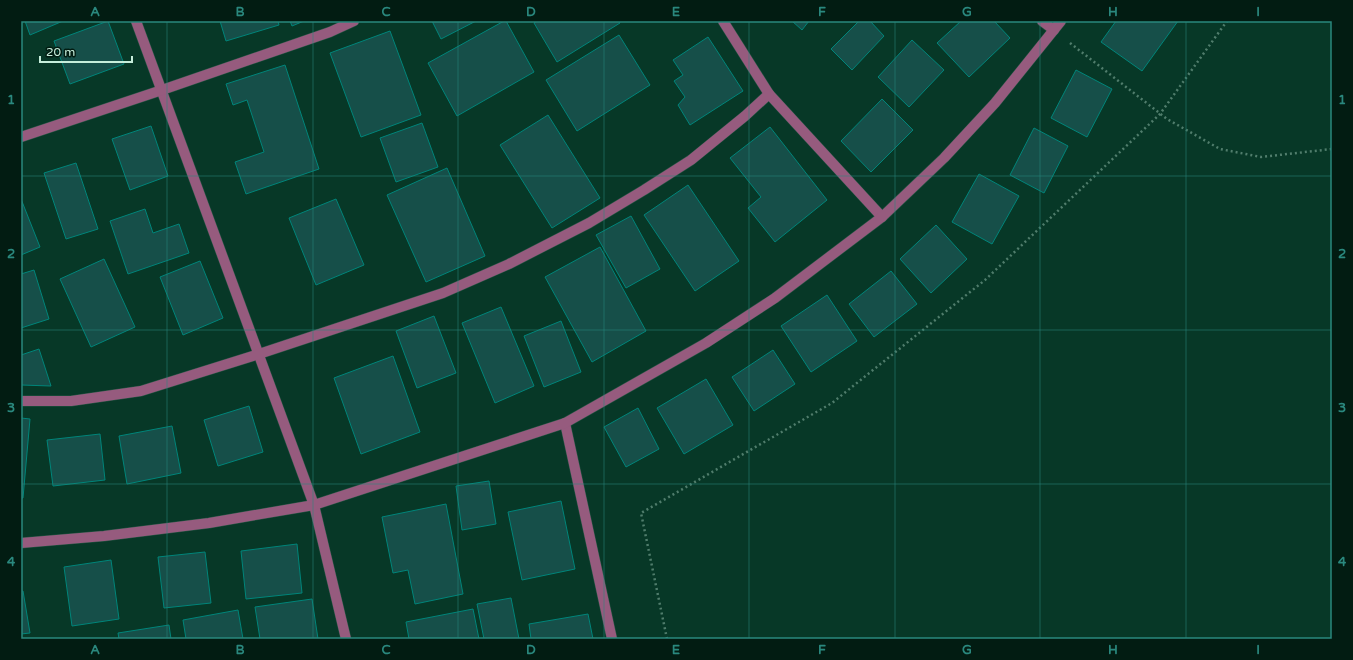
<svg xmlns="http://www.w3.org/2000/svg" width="1353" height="660" font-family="'Varela Round',sans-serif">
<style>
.building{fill:#164f49;stroke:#00857a}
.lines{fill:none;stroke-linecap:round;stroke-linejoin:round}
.minor-casing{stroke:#265544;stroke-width:11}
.path{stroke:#507d6c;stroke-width:2.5;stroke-dasharray:2 3;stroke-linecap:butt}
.minor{stroke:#965b7e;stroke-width:10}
.grid{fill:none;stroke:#2a887e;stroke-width:1;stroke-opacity:0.55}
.neatline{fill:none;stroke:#2a887e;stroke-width:1.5}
.grid-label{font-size:13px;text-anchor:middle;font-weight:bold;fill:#2a887e}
</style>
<rect width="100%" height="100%" fill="#073827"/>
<g class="building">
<path d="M 25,21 L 63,21 L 30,35 Z"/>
<path d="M 108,21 L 124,64 L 70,84 L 54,41 Z"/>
<path d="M 220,21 L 278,21 L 279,25 L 226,41 Z"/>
<path d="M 290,21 L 304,21 L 292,26 Z"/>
<path d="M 432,21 L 476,21 L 441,39 Z"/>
<path d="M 504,21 L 506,21 L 534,72 L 457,116 L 428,63 Z"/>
<path d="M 537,21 L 619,21 L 620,23 L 557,62 L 534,23 Z"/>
<path d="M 792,21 L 809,21 L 802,30 Z"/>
<path d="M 859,21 L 870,21 L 884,36 L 852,70 L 831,49 Z"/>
<path d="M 961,21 L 994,21 L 1010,38 L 969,77 L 937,43 Z"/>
<path d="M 1116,21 L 1178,21 L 1142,71 L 1101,42 Z"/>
<path d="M 390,31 L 421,115 L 361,137 L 330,53 Z"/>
<path d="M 619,35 L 650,85 L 577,131 L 546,80 Z"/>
<path d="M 708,37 L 743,91 L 690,125 L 678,105 L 685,97 L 674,81 L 683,75 L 673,60 Z"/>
<path d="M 912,40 L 944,70 L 909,107 L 878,77 Z"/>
<path d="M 285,65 L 319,169 L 246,194 L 235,162 L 264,152 L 247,100 L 233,105 L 226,84 Z"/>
<path d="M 1076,70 L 1112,89 L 1087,137 L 1051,118 Z"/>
<path d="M 882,99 L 913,130 L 871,172 L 841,141 Z"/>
<path d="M 548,115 L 600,198 L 552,228 L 500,145 Z"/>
<path d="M 422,123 L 438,167 L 396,182 L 380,138 Z"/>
<path d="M 151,126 L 168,176 L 130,190 L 112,139 Z"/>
<path d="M 770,127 L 827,200 L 775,242 L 748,208 L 761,197 L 730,158 Z"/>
<path d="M 1034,128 L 1068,146 L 1044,193 L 1010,175 Z"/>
<path d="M 76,163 L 98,229 L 66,239 L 44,173 Z"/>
<path d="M 447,168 L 485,256 L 426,282 L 387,195 Z"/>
<path d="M 979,174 L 1019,196 L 992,244 L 952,222 Z"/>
<path d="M 688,185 L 739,261 L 695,291 L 644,215 Z"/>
<path d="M 21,199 L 40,247 L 21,255 Z"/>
<path d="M 336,199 L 364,265 L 316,285 L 289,218 Z"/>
<path d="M 145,209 L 153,233 L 179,224 L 189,253 L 128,274 L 110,221 Z"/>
<path d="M 631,216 L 660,269 L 626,288 L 596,235 Z"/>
<path d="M 936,225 L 967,259 L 931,293 L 900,259 Z"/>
<path d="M 600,247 L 646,331 L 592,362 L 545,277 Z"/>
<path d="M 104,259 L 135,327 L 91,347 L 60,279 Z"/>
<path d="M 200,261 L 223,318 L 183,335 L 160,277 Z"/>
<path d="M 34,270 L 49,319 L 21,328 L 21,274 Z"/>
<path d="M 891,271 L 917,304 L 874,337 L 849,304 Z"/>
<path d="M 827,295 L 857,341 L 811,372 L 781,326 Z"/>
<path d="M 501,307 L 534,386 L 495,403 L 462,323 Z"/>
<path d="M 434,316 L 456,373 L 417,388 L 396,331 Z"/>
<path d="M 561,321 L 581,372 L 544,387 L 524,336 Z"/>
<path d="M 39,349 L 51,386 L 21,385 L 21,355 Z"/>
<path d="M 773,350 L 795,384 L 754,411 L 732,377 Z"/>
<path d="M 393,356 L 420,432 L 361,454 L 334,378 Z"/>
<path d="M 706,379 L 733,425 L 684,454 L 657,408 Z"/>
<path d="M 249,406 L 263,452 L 218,466 L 204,420 Z"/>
<path d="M 638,408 L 659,449 L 626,467 L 604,427 Z"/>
<path d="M 21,418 L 30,419 L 23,498 L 21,498 Z"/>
<path d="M 172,426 L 181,473 L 127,484 L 119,436 Z"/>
<path d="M 100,434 L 105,480 L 53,486 L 47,440 Z"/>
<path d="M 489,481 L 496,524 L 462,530 L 456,486 Z"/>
<path d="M 561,501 L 575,569 L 522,580 L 508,512 Z"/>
<path d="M 446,504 L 463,594 L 415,604 L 408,570 L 393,573 L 382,517 Z"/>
<path d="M 297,544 L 302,593 L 246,599 L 241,551 Z"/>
<path d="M 205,552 L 211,603 L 164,608 L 158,557 Z"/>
<path d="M 111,560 L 119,619 L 72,626 L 64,567 Z"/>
<path d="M 21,591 L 23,591 L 30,633 L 21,634 Z"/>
<path d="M 511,598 L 519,639 L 484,639 L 477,604 Z"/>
<path d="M 312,599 L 318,639 L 260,639 L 255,607 Z"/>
<path d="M 473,609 L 479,639 L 409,639 L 406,622 Z"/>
<path d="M 238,610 L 243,639 L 186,639 L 183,620 Z"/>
<path d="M 588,614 L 593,639 L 531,639 L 529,624 Z"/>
<path d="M 169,625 L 171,639 L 119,639 L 118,633 Z"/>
</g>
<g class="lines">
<defs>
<g id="minor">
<path d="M 136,21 L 314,505 L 346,639"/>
<path d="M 723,21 L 769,94 L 882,217"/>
<path d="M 1042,21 L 1054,30"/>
<path d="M 21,137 L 162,90 L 330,32 L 354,21"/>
<path d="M 21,401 L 71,401 L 141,391 L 259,354 L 443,293 L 509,264 L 589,223 L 644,190 L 691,160 L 745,116 L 769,94"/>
<path d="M 565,423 L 612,639"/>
<path d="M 21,543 L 104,536 L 209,523 L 314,505 L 565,423 L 706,343 L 775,298 L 882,217 L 944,158 L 995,103 L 1061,21"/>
</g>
</defs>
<use href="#minor" class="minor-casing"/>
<g class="path">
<path d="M 1070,43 L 1167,119 L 1220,149 L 1261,157 L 1332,149"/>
<path d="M 667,639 L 641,513 L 832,403 L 985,280 L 1160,114 L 1227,21"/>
</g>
<use href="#minor" class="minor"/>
</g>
<path class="grid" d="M 167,21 L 167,639M 313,21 L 313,639M 458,21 L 458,639M 604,21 L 604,639M 749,21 L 749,639M 895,21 L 895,639M 1040,21 L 1040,639M 1186,21 L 1186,639M 21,176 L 1332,176M 21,330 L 1332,330M 21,484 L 1332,484"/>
<rect width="1353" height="660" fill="none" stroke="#021c12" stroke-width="44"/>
<path d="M40 56v6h92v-6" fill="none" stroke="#c6eedb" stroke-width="2"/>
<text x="46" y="56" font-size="12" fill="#c6eedb" stroke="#021c12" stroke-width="3" paint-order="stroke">20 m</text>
<rect x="22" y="22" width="1309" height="616" class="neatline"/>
<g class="grid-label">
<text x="95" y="16">A</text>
<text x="240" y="16">B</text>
<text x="386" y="16">C</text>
<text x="531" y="16">D</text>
<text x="676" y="16">E</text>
<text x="822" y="16">F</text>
<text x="967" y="16">G</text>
<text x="1113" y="16">H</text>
<text x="1258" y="16">I</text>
<text x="11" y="104">1</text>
<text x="1342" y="104">1</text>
<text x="11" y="258">2</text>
<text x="1342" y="258">2</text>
<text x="11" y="412">3</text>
<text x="1342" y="412">3</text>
<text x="11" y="566">4</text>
<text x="1342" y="566">4</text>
<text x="95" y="654">A</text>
<text x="240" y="654">B</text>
<text x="386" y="654">C</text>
<text x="531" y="654">D</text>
<text x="676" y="654">E</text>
<text x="822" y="654">F</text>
<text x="967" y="654">G</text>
<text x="1113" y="654">H</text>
<text x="1258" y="654">I</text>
</g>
</svg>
